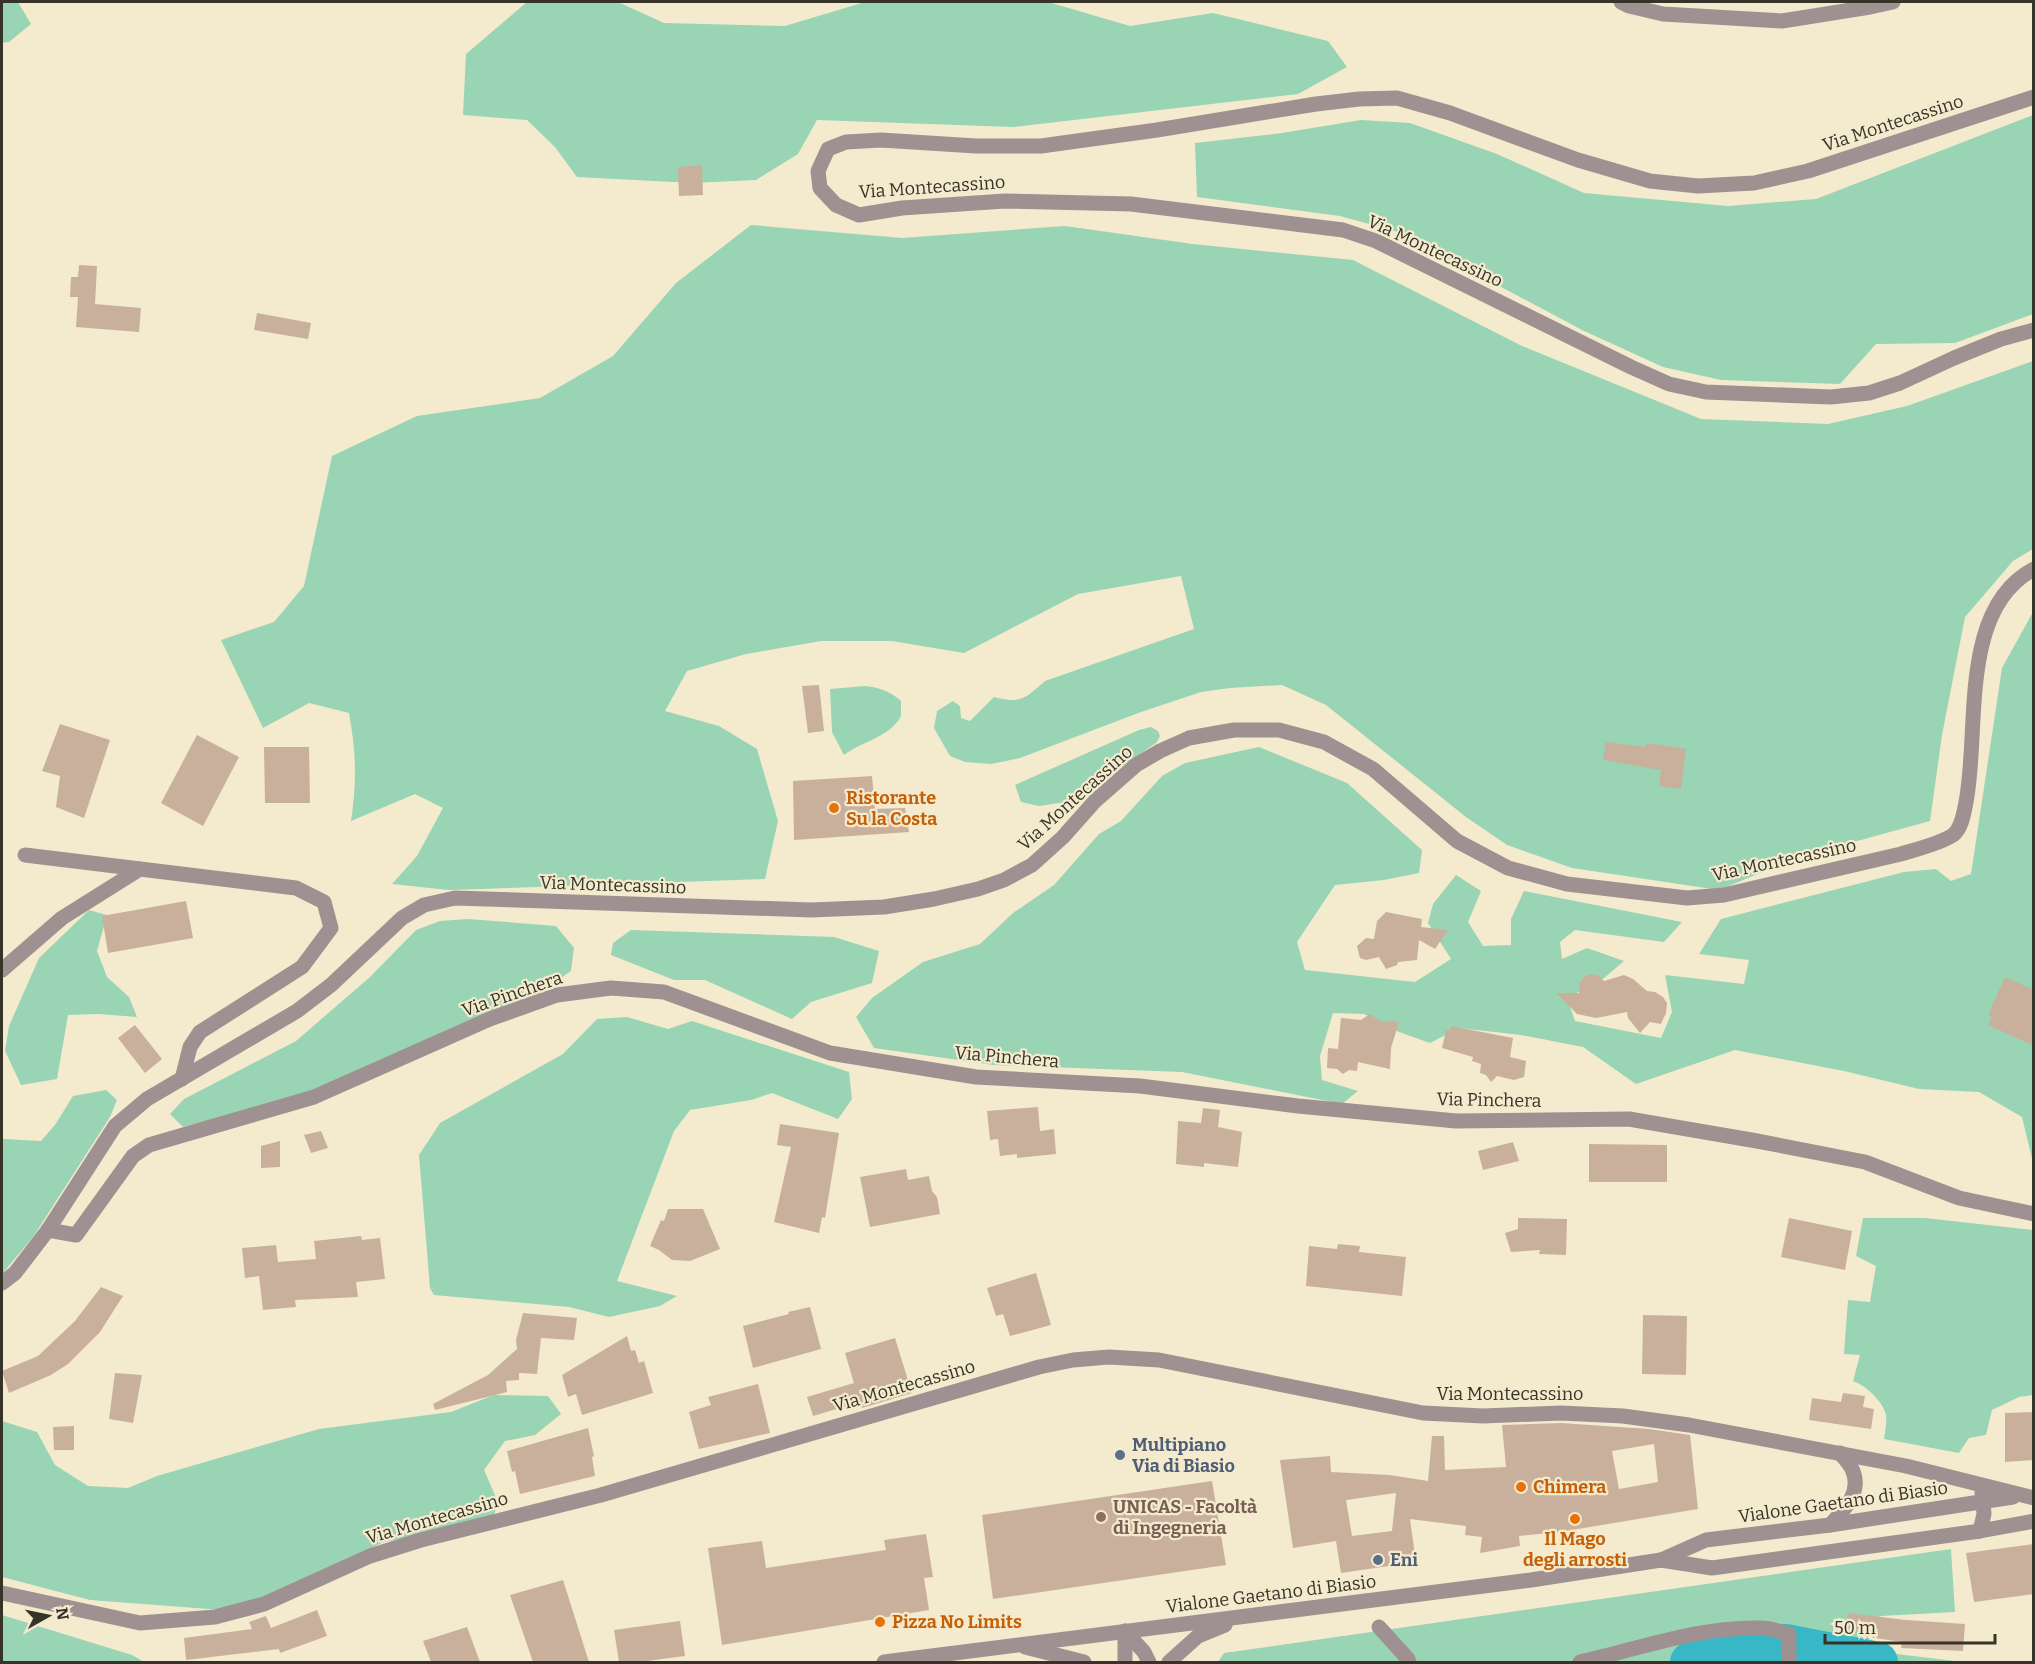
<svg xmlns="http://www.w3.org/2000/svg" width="2035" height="1664" font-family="Bitter,serif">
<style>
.green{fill:#99d4b4}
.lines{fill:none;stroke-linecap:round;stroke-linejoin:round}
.river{stroke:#38b7c6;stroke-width:40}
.building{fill:#c9b09d;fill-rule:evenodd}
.minor{stroke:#9f9191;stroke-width:15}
.food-dot{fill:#e8710a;stroke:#f4ebce;stroke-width:2}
.service-dot{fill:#5c6f8a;stroke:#f4ebce;stroke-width:2}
.education-dot{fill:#8d6e63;stroke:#f4ebce;stroke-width:2}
.labels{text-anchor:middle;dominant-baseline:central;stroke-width:4.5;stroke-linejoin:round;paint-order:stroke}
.street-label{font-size:18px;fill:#363328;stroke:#f4ebce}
.food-label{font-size:18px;font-weight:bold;fill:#c56008;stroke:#f4ebce;text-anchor:start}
.service-label{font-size:18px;font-weight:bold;fill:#4e5e75;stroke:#f4ebce;text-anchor:start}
.education-label{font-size:18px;font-weight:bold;fill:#785e54;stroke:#f4ebce;text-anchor:start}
</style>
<rect width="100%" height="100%" fill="#f4ebce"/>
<g class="green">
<path d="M 2,2 L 18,2 L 31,24 L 9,42 L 2,43 Z"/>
<path d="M 527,2 L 618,2 L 664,23 L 785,26 L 865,2 L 1048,2 L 1130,26 L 1213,13 L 1328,41 L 1347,67 L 1298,94 L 1013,127 L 817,120 L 798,154 L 756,180 L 692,183 L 577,177 L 555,147 L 527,120 L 463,115 L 466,54 Z"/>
<path d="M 2033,115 L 2033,314 L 1955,343 L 1876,344 L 1840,384 L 1721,380 L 1663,367 L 1582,330 L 1398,232 L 1340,216 L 1197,197 L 1195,143 L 1282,133 L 1361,120 L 1410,123 L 1497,154 L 1584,193 L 1728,206 L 1816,199 Z"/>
<path d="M 751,225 L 902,238 L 1065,226 L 1193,244 L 1353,260 L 1522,346 L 1701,419 L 1828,424 L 1907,406 L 2033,361 L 2033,549 L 2013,561 L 1965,617 L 1942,735 L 1930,821 L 1799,857 L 1719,890 L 1572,868 L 1507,845 L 1466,817 L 1326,705 L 1282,685 L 1230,688 L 1201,692 L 1141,712 L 1020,758 L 991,764 L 965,762 L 950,756 L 934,728 L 937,711 L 953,701 L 960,706 L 961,718 L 970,721 L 994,697 C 1020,704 1025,699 1045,681 L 1194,629 L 1181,576 L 1078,594 L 964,653 L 892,641 L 821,641 L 746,654 L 687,671 L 665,711 L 719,726 L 757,749 L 778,821 L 765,879 L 449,890 L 392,884 L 417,856 L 443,808 L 415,794 L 351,821 C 357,781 356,752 349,713 L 309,703 L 263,728 L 221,640 L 274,622 L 304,586 L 332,456 L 417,416 L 540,398 L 613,356 L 676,283 Z"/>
<path d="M 2033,612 L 2033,1163 L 2022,1117 L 1979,1092 L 1919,1089 L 1844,1071 L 1735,1050 L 1636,1084 L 1583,1047 L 1521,1035 L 1459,1028 L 1430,1043 L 1399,1032 L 1364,1014 L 1333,1013 L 1320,1056 L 1322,1080 L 1358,1091 L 1342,1104 L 1182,1072 L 994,1065 L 874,1048 L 856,1017 L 872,998 L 923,962 L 980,944 L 1013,913 L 1054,885 L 1099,834 L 1121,821 L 1162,776 L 1185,763 L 1259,747 L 1347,783 L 1422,850 L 1419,873 L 1384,880 L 1335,885 L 1297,942 L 1305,970 L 1415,982 L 1451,959 L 1428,923 L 1433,904 L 1456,875 L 1481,891 L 1468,922 L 1483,946 L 1511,945 L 1511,919 L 1524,891 L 1682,922 L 1664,942 L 1575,930 L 1560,942 L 1562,959 L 1587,948 L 1624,961 L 1603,979 L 1567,998 L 1575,1021 L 1661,1038 L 1672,1012 L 1665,975 L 1744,984 L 1749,960 L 1699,954 L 1721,919 L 1904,872 L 1936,869 L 1951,881 L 1971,874 L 2002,668 Z"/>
<path d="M 866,686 C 880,688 890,691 901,701 L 901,716 C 889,738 862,741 844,755 L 832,732 L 830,689 Z"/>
<path d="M 1151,727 L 1158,731 L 1160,736 L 1157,742 L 1073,801 L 1039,806 L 1021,802 L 1015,785 L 1139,730 Z"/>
<path d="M 89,910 L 107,915 L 97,951 L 107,977 L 129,997 L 137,1017 L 99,1014 L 68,1015 L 57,1079 L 21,1085 L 5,1051 L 9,1026 L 39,958 Z"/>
<path d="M 468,919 L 556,926 L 574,948 L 571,971 L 538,994 L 289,1101 L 183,1127 L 170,1114 L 184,1099 L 296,1041 L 370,977 L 416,930 L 440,921 Z"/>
<path d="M 631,930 L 834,937 L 879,951 L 872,983 L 811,1002 L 792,1019 L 705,980 L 674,980 L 611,955 L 613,943 Z"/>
<path d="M 627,1017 L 668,1029 L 692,1021 L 849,1072 L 852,1099 L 838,1119 L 772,1093 L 751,1100 L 690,1110 L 674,1131 L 617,1281 L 677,1296 L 660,1306 L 609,1317 L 569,1307 L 434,1295 L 430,1288 L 419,1155 L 440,1123 L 563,1054 L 597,1019 Z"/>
<path d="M 106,1090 L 117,1100 L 110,1117 L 33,1237 L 2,1274 L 2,1142 L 3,1139 L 41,1141 L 55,1125 L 73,1096 Z"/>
<path d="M 1863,1218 L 1925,1218 L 2033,1230 L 2033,1395 L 2019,1397 L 1992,1410 L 1986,1435 L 1969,1438 L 1959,1453 L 1884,1439 C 1885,1432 1887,1422 1886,1415 C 1883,1401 1865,1385 1853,1381 L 1860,1355 L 1844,1354 L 1848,1300 L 1870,1302 L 1876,1266 L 1856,1256 Z"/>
<path d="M 494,1395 L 548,1396 L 561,1414 L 535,1435 L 505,1441 L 484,1470 L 498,1502 L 492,1522 L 384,1542 L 235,1611 L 90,1600 L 2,1577 L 2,1421 L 37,1432 L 55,1465 L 88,1486 L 128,1488 L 157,1476 L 319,1429 L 451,1412 Z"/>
<path d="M 1951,1549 L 1955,1612 L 1881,1616 L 1870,1622 L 1868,1637 L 1888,1653 L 1963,1662 L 1218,1662 L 1224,1653 Z"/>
<path d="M 2,1615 L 132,1655 L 144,1662 L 2,1662 Z"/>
</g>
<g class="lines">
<path class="river" d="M 1690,1662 L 1694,1660 L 1785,1644 L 1878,1662"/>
</g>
<g class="building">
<path d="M 702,165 L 703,195 L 679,196 L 678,167 Z"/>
<path d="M 79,265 L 97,266 L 95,304 L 141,308 L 139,332 L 76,327 L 78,297 L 70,297 L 71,277 L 78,277 Z"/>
<path d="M 257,313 L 311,323 L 308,339 L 254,330 Z"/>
<path d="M 819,685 L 824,731 L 808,733 L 802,686 Z"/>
<path d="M 60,724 L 110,740 L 84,818 L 56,807 L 60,776 L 42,771 Z"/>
<path d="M 197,735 L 239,757 L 203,826 L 161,803 Z"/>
<path d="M 1606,742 L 1646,747 L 1647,743 L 1686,749 L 1681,789 L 1659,786 L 1661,770 L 1603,760 Z"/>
<path d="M 264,747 L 309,747 L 310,803 L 265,803 Z"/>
<path d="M 872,776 L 875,809 L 905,808 L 909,832 L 794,840 L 793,781 Z"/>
<path d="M 186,901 L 193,938 L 108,953 L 102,916 Z"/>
<path d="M 1386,912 L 1422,919 L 1421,927 L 1448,930 L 1435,949 L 1419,940 L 1417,960 L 1398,962 L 1397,965 L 1386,969 L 1379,957 L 1366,960 L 1360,958 L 1357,946 L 1366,938 L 1374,939 L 1377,921 Z"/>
<path d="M 1588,974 L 1599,976 L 1604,981 L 1624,975 L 1633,979 L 1647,991 L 1655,992 L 1663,997 L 1667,1003 L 1666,1013 L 1661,1024 L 1650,1022 L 1640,1033 L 1628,1018 L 1627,1012 L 1596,1018 L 1577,1014 L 1556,993 L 1579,993 L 1580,982 Z"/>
<path d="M 2005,977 L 2034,990 L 2034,1046 L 1988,1025 L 1992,1017 L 1988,1015 Z"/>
<path d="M 1370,1014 L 1380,1021 L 1399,1022 L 1391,1048 L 1390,1069 L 1358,1062 L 1357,1071 L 1349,1070 L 1343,1074 L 1337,1069 L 1327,1068 L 1328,1048 L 1338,1049 L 1341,1018 L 1361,1020 Z"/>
<path d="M 135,1025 L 162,1059 L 145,1073 L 118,1038 Z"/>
<path d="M 1451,1026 L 1513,1038 L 1510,1057 L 1526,1061 L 1524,1077 L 1514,1080 L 1497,1076 L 1491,1082 L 1486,1075 L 1480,1073 L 1481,1064 L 1472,1061 L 1473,1057 L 1442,1048 L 1446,1030 L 1450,1031 Z"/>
<path d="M 1038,1107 L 1040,1131 L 1054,1129 L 1056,1154 L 1017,1158 L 1017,1154 L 1000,1156 L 998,1139 L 990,1140 L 987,1111 Z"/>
<path d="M 1203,1108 L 1220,1110 L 1218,1127 L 1242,1132 L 1238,1167 L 1204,1163 L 1204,1167 L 1176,1164 L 1178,1121 L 1201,1123 Z"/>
<path d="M 780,1124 L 839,1133 L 825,1218 L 822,1217 L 819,1233 L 774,1222 L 791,1147 L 777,1145 Z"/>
<path d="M 321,1131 L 328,1148 L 311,1153 L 304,1135 Z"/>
<path d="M 280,1141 L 280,1167 L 261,1168 L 261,1146 Z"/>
<path d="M 1513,1142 L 1519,1161 L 1483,1170 L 1478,1151 Z"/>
<path d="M 1589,1144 L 1667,1145 L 1667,1182 L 1589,1182 Z"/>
<path d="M 906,1169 L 908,1180 L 929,1176 L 932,1191 L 937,1197 L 940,1214 L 870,1227 L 860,1177 Z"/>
<path d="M 668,1209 L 703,1209 L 720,1249 L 690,1261 L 672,1260 L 659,1250 L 650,1246 L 661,1220 L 664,1221 Z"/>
<path d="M 1518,1218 L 1567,1219 L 1566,1255 L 1539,1254 L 1540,1250 L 1511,1252 L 1505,1233 L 1518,1229 Z"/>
<path d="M 1789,1218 L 1852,1231 L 1845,1270 L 1781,1257 Z"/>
<path d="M 361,1236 L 362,1240 L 380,1238 L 385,1279 L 356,1282 L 358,1297 L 295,1300 L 296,1307 L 263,1310 L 259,1276 L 245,1278 L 242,1248 L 276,1245 L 278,1262 L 316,1259 L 314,1241 Z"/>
<path d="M 1338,1244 L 1360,1246 L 1359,1252 L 1406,1257 L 1402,1296 L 1306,1286 L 1309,1246 L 1337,1249 Z"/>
<path d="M 1036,1273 L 1051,1325 L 1010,1336 L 1003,1314 L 996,1316 L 987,1288 Z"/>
<path d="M 101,1287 L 123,1296 L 100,1332 L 68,1364 L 51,1375 L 9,1393 L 2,1371 L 38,1356 L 75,1321 Z"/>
<path d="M 810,1307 L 821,1349 L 753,1368 L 743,1326 L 789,1314 L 788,1312 Z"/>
<path d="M 523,1313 L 577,1318 L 574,1340 L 541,1338 L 537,1374 L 519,1373 L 519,1380 L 506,1381 L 507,1392 L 435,1410 L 433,1404 L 488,1375 L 517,1349 L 516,1340 Z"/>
<path d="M 1643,1315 L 1687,1316 L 1686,1375 L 1642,1374 Z"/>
<path d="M 627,1336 L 631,1351 L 635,1350 L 639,1363 L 644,1361 L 653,1393 L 582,1415 L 576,1394 L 568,1397 L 562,1375 Z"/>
<path d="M 895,1338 L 912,1393 L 862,1408 L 860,1402 L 813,1416 L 807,1397 L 854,1383 L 845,1353 Z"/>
<path d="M 115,1373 L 142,1375 L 133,1423 L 109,1419 Z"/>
<path d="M 758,1384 L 770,1433 L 699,1449 L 689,1412 L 711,1405 L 708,1397 Z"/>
<path d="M 1843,1393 L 1865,1396 L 1863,1407 L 1874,1409 L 1871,1429 L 1809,1420 L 1812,1398 L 1841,1402 Z"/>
<path d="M 2034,1412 L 2034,1460 L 2005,1462 L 2005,1413 Z"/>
<path d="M 1561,1423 L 1649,1429 L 1690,1435 L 1698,1509 L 1560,1532 L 1519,1536 L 1520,1546 L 1480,1553 L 1482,1537 L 1465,1535 L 1466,1526 L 1410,1519 L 1416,1562 L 1341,1573 L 1336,1541 L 1293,1548 L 1280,1460 L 1330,1456 L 1331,1472 L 1390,1475 L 1428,1481 L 1432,1436 L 1444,1436 L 1445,1470 L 1506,1467 L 1502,1425 ZM 1654,1444 L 1658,1482 L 1619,1489 L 1612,1451 ZM 1396,1493 L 1392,1531 L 1352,1536 L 1346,1500 Z"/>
<path d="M 74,1426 L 74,1450 L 54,1450 L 53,1427 Z"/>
<path d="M 588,1428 L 594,1456 L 592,1457 L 595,1476 L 520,1494 L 515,1471 L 512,1472 L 507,1451 Z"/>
<path d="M 1212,1481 L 1226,1565 L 993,1599 L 982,1515 Z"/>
<path d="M 926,1534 L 933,1577 L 924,1578 L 929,1610 L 722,1645 L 708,1548 L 762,1541 L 766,1568 L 886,1550 L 884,1540 Z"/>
<path d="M 2034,1544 L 2034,1594 L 1974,1602 L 1966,1553 Z"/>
<path d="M 563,1580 L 589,1662 L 533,1662 L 510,1595 Z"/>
<path d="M 317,1610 L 327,1636 L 280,1653 L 279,1649 L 186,1660 L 184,1638 L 252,1629 L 249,1622 L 266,1616 L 271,1628 Z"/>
<path d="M 1848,1613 L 1906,1620 L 1965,1624 L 1963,1651 L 1901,1648 L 1902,1642 L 1861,1636 L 1862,1632 L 1847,1632 Z"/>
<path d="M 680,1621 L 685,1656 L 639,1662 L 619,1662 L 614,1630 Z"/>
<path d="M 467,1627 L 480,1662 L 431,1662 L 423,1641 Z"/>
</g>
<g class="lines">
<g class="minor">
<path d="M 1621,2 L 1629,6 L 1663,14 L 1782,21 L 1870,7 L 1893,2"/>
<path d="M 2034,97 L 1808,171 L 1754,183 L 1698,186 L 1650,181 L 1578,160 L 1450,113 L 1397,98 L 1359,99 L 1316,104 L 1157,130 L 1041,146 L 976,146 L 881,140 L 846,142 L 828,149 L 818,171 L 820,188 L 836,205 L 859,215 L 902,208 L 1005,201 L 1131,204 L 1343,230 L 1376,241 L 1631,367 L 1669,384 L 1706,392 L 1831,397 L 1869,393 L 1900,383 L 1954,358 L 2001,339 L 2034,330"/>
<path d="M 25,855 L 296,888 L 324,902 L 331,928 L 302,967 L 200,1032 L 190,1047 L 182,1079"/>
<path d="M 2,970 L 62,918 L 140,869"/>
<path d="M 48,1230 L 76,1235 L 133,1156 L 149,1145 L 314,1097 L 490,1019 L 557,995 L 611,988 L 664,992 L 830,1053 L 976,1077 L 1140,1086 L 1298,1106 L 1456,1121 L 1629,1119 L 1757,1141 L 1865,1162 L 1959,1198 L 2034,1214"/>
<path d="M 2,1283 L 15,1273 L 48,1230 L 115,1126 L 147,1099 L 297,1011 L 331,985 L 402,918 L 424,905 L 455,898 L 811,910 L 884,907 L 934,899 L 978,889 L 1004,880 L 1032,865 L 1063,837 L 1095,801 L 1136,765 L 1160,751 L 1189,738 L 1234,730 L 1279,730 L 1324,742 L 1373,769 L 1457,841 L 1508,868 L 1567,884 L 1687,898 L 1724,895 L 1901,854 C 1914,850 1942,843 1953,835 C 1962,828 1964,812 1966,802 C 1980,731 1958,609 2034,569"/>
<path d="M 1830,1525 C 1844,1510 1863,1492 1852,1469 C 1849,1463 1844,1458 1840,1453"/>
<path d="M 1980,1531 L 1984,1514 L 1982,1492"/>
<path d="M 1661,1560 L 1712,1568 L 1980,1531 L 2034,1521"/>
<path d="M 2,1593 L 140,1623 L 215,1617 L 264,1604 L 370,1556 L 421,1540 L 601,1495 L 1039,1367 L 1073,1360 L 1109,1357 L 1159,1360 L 1423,1413 L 1483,1416 L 1561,1413 L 1623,1416 L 1689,1425 L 1906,1466 L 2034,1498"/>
<path d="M 1379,1627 L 1408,1659 L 1409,1662"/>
<path d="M 1125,1631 L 1144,1652 L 1149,1662"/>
<path d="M 1025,1647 L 1084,1662"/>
<path d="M 884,1662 L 1531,1580 L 1661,1560 L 1706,1540 L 1830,1525 L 2013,1497"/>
<path d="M 1125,1662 L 1125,1631"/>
<path d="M 1169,1662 L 1198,1636 L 1225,1625"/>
<path d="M 1580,1662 C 1640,1649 1699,1626 1762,1628 C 1771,1628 1780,1632 1789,1634 L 1789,1662"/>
</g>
</g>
<g class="food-dot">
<circle cx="834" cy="808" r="6"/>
<circle cx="1521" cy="1487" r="6"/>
<circle cx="1575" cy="1519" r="6"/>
<circle cx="880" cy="1622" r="6"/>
</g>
<g class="service-dot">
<circle cx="1120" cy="1455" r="6"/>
<circle cx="1378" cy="1560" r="6"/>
</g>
<circle class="education-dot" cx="1101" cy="1517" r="6"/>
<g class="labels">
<g class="street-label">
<text transform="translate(1893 123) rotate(-18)">Via Montecassino</text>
<text transform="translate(932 187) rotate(-4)">Via Montecassino</text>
<text transform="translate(1435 251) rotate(25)">Via Montecassino</text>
<text transform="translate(1075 798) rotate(-42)">Via Montecassino</text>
<text transform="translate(1784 860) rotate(-12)">Via Montecassino</text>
<text transform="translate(613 885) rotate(2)">Via Montecassino</text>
<text transform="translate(512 994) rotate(-19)">Via Pinchera</text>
<text transform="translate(1007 1057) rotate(5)">Via Pinchera</text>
<text transform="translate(1489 1100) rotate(1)">Via Pinchera</text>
<text transform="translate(904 1386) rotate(-16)">Via Montecassino</text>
<text x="1510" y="1394">Via Montecassino</text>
<text transform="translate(1843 1502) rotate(-8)">Vialone Gaetano di Biasio</text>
<text transform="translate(437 1518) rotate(-16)">Via Montecassino</text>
<text transform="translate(1271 1594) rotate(-7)">Vialone Gaetano di Biasio</text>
</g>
<g class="food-label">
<text x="846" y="798">Ristorante<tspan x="846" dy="21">Su la Costa</tspan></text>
<text x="1533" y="1487">Chimera</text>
<text x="1575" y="1539" text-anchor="middle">Il Mago<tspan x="1575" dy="21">degli arrosti</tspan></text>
<text x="892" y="1622">Pizza No Limits</text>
</g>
<g class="service-label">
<text x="1132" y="1445">Multipiano<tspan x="1132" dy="21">Via di Biasio</tspan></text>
<text x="1390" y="1560">Eni</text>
</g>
<g class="education-label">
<text x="1113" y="1507">UNICAS - Facoltà<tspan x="1113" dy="21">di Ingegneria</tspan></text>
</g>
</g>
<rect width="2035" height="1664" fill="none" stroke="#363328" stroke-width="6"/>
<g transform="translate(48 1616) rotate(81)" stroke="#f4ebce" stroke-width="4.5" paint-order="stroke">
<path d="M0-4.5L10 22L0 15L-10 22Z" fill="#363328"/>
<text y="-9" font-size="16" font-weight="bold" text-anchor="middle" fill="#363328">N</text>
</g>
<path d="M1825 1634v9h170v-9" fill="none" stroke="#363328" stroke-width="3"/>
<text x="1834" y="1634" font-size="18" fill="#363328" stroke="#f4ebce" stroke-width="4.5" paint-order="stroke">50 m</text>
</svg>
